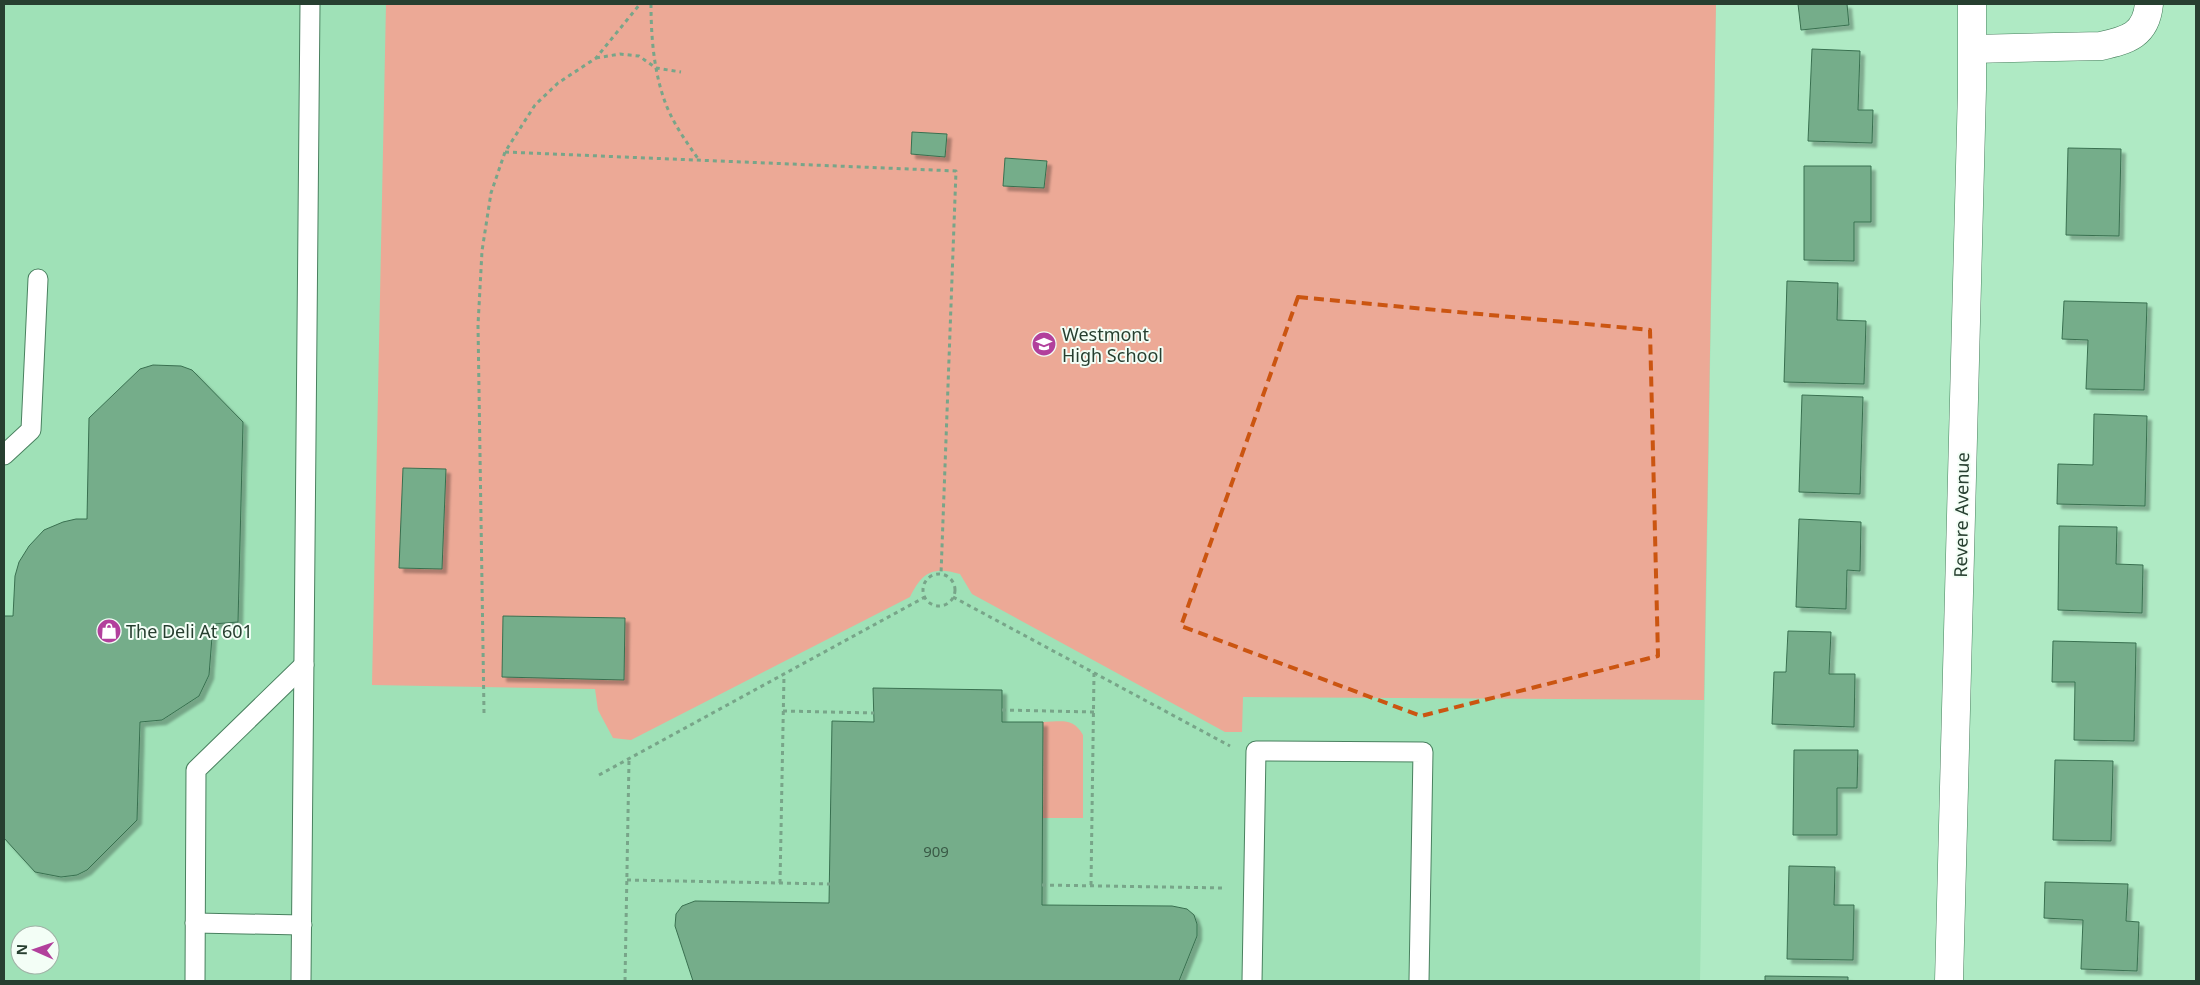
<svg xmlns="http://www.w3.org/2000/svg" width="2200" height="985" font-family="'Noto Sans',sans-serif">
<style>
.built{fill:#9fe1b7;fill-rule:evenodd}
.green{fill:#eca996}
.building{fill:#75ad8a;stroke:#397050;filter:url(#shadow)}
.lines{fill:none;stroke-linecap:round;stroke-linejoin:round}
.service-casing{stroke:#49805f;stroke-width:21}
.minor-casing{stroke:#49805f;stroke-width:29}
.path{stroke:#78a589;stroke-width:3;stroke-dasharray:4 4;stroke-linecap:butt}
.service{stroke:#fff;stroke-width:19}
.minor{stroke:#fff;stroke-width:28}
.marked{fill:none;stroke:#cb5511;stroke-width:4;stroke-dasharray:10 6;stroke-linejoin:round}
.labels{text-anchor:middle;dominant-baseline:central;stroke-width:4;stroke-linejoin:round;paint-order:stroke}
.number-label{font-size:15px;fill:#3a5a46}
.poi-label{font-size:18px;fill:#273f30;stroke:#f3fef6;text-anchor:start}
.street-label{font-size:18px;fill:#273f30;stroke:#f3fef6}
</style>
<defs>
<filter id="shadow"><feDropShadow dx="4.5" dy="4.5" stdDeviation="1" flood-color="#0004"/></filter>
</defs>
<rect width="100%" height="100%" fill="#afeac4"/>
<path class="built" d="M 4,4 L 1716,4 L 1700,981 L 4,981 ZM 20,935 L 50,935 L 50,965 L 20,965 Z"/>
<g class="green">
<path d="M 386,4 L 1716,4 L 1704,700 L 1243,697 L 1242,732 L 1225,732 L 972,594 L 960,574 C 933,566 922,572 910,597 L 631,740 L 613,738 L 598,710 L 595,689 L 372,685 Z"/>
<path d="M 1043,722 C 1061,722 1073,717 1083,735 L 1083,818 L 1043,818 Z"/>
</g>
<g class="building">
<path d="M 1798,4 L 1847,4 L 1849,25 L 1801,30 Z"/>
<path d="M 1812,49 L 1860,51 L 1858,110 L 1873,110 L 1872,143 L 1808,141 Z"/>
<path d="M 912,132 L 947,134 L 945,157 L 911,154 Z"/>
<path d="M 2068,148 L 2121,149 L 2119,236 L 2066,235 Z"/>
<path d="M 1005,158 L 1047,161 L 1044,188 L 1003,186 Z"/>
<path d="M 1804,166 L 1871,166 L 1871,222 L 1854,222 L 1854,261 L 1804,260 Z"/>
<path d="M 1787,281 L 1838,283 L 1837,320 L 1866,321 L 1864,384 L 1784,382 Z"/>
<path d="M 2064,301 L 2147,303 L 2144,390 L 2086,389 L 2088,340 L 2062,339 Z"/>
<path d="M 153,365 L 181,366 L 192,370 L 243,422 L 238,622 L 213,624 L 209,675 L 199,696 L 162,720 L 140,722 L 137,820 L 87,870 L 77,875 L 61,877 L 35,872 L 4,838 L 4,616 L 13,616 L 15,576 L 19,562 L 29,546 L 44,530 L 63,522 L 76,519 L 87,519 L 89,418 L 140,369 Z"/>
<path d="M 1802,395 L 1863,397 L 1860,494 L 1799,492 Z"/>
<path d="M 2094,414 L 2147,416 L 2145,506 L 2057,504 L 2058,464 L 2093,465 Z"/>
<path d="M 403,468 L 446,469 L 442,569 L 399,568 Z"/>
<path d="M 1799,519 L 1861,522 L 1860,571 L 1847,570 L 1846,609 L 1796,607 Z"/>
<path d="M 2059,526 L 2117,527 L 2116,564 L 2143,565 L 2142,613 L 2058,610 Z"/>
<path d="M 503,616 L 625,618 L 624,680 L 502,677 Z"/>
<path d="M 1788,631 L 1831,632 L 1829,674 L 1855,674 L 1854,727 L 1772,724 L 1774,672 L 1786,672 Z"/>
<path d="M 2053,641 L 2136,643 L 2134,741 L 2074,740 L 2075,682 L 2052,682 Z"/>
<path d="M 873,688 L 1002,690 L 1002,722 L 1043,722 L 1042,905 L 1172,906 L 1187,909 L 1194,915 L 1197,924 L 1197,936 L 1179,981 L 693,981 L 675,926 L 676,914 L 682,906 L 695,901 L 829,903 L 832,721 L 874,722 Z"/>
<path d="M 1794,750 L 1858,750 L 1857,788 L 1837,788 L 1837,835 L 1793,835 Z"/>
<path d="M 2055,760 L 2113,761 L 2111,841 L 2053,840 Z"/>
<path d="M 1789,866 L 1835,867 L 1834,905 L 1854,905 L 1853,960 L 1787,959 Z"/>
<path d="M 2045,882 L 2128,884 L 2126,921 L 2139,922 L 2137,971 L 2081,969 L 2083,920 L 2044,918 Z"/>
<path d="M 1765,976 L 1848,977 L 1848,981 L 1765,981 Z"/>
</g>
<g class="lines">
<defs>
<g id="service">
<path d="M 4,455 L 31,430 L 38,279"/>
<path d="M 195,923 L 302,925"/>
<path d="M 195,981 L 196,770 L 304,665"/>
<path d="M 301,981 L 310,4"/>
<path d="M 1252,981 L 1256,751 L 1423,752 L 1419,981"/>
</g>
<g id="minor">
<path d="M 1973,49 L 2101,46 C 2128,40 2146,35 2149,4"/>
<path d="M 1949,981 L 1972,89 L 1972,4"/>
</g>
</defs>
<use href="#service" class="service-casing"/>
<use href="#minor" class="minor-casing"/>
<g class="path">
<path d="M 651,4 C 651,38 654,75 667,107 C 675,126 687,143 699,160"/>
<path d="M 596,58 L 620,54 L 639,56 L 656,68 L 681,72"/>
<path d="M 505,152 L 956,171 L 941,574"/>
<circle cx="939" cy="590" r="16"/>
<path d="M 953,597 L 1230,746"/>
<path d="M 1002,710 L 1094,712"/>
<path d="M 783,711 L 874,713"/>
<path d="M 484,713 L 478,325 L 482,251 L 491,193 L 505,152 L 535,105 L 558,83 L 596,58 L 640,4"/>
<path d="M 599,775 L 925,597"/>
<path d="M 627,880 L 830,884"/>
<path d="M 780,883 L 784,675"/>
<path d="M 1042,885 L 1225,888"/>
<path d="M 1091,885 L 1094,673"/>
<path d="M 625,981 L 629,760"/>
</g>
<use href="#service" class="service"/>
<use href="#minor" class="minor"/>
</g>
<path class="marked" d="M 1298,297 L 1650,330 L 1658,656 L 1421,716 L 1181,626 Z"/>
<defs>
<symbol id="school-disc" viewBox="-11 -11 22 22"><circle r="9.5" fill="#b2409c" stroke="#f3fef6"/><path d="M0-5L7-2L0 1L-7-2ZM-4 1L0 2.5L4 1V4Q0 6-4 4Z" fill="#fff"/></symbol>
<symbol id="shop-disc" viewBox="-11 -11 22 22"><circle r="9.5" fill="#b2409c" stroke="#f3fef6"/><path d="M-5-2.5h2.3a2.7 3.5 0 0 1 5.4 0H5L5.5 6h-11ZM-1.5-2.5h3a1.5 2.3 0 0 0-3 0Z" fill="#fff"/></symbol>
</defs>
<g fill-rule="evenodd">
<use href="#school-disc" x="1030" y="330" width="28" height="28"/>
<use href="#shop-disc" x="95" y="617" width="28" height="28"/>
</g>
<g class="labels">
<g class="number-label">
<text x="936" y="851">909</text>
</g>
<g class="poi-label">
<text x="1062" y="334">Westmont<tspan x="1062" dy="21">High School</tspan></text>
<text x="126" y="631">The Deli At 601</text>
</g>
<g class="street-label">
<text transform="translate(1961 515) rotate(-89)">Revere Avenue</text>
</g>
</g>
<rect width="2200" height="985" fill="none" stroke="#273f30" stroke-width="10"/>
<g transform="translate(35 950) rotate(272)"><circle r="24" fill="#f3fef6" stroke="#a1b2a7"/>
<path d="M0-4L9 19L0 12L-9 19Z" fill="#b2409c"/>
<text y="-8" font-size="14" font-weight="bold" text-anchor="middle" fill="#273f30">N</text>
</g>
</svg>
